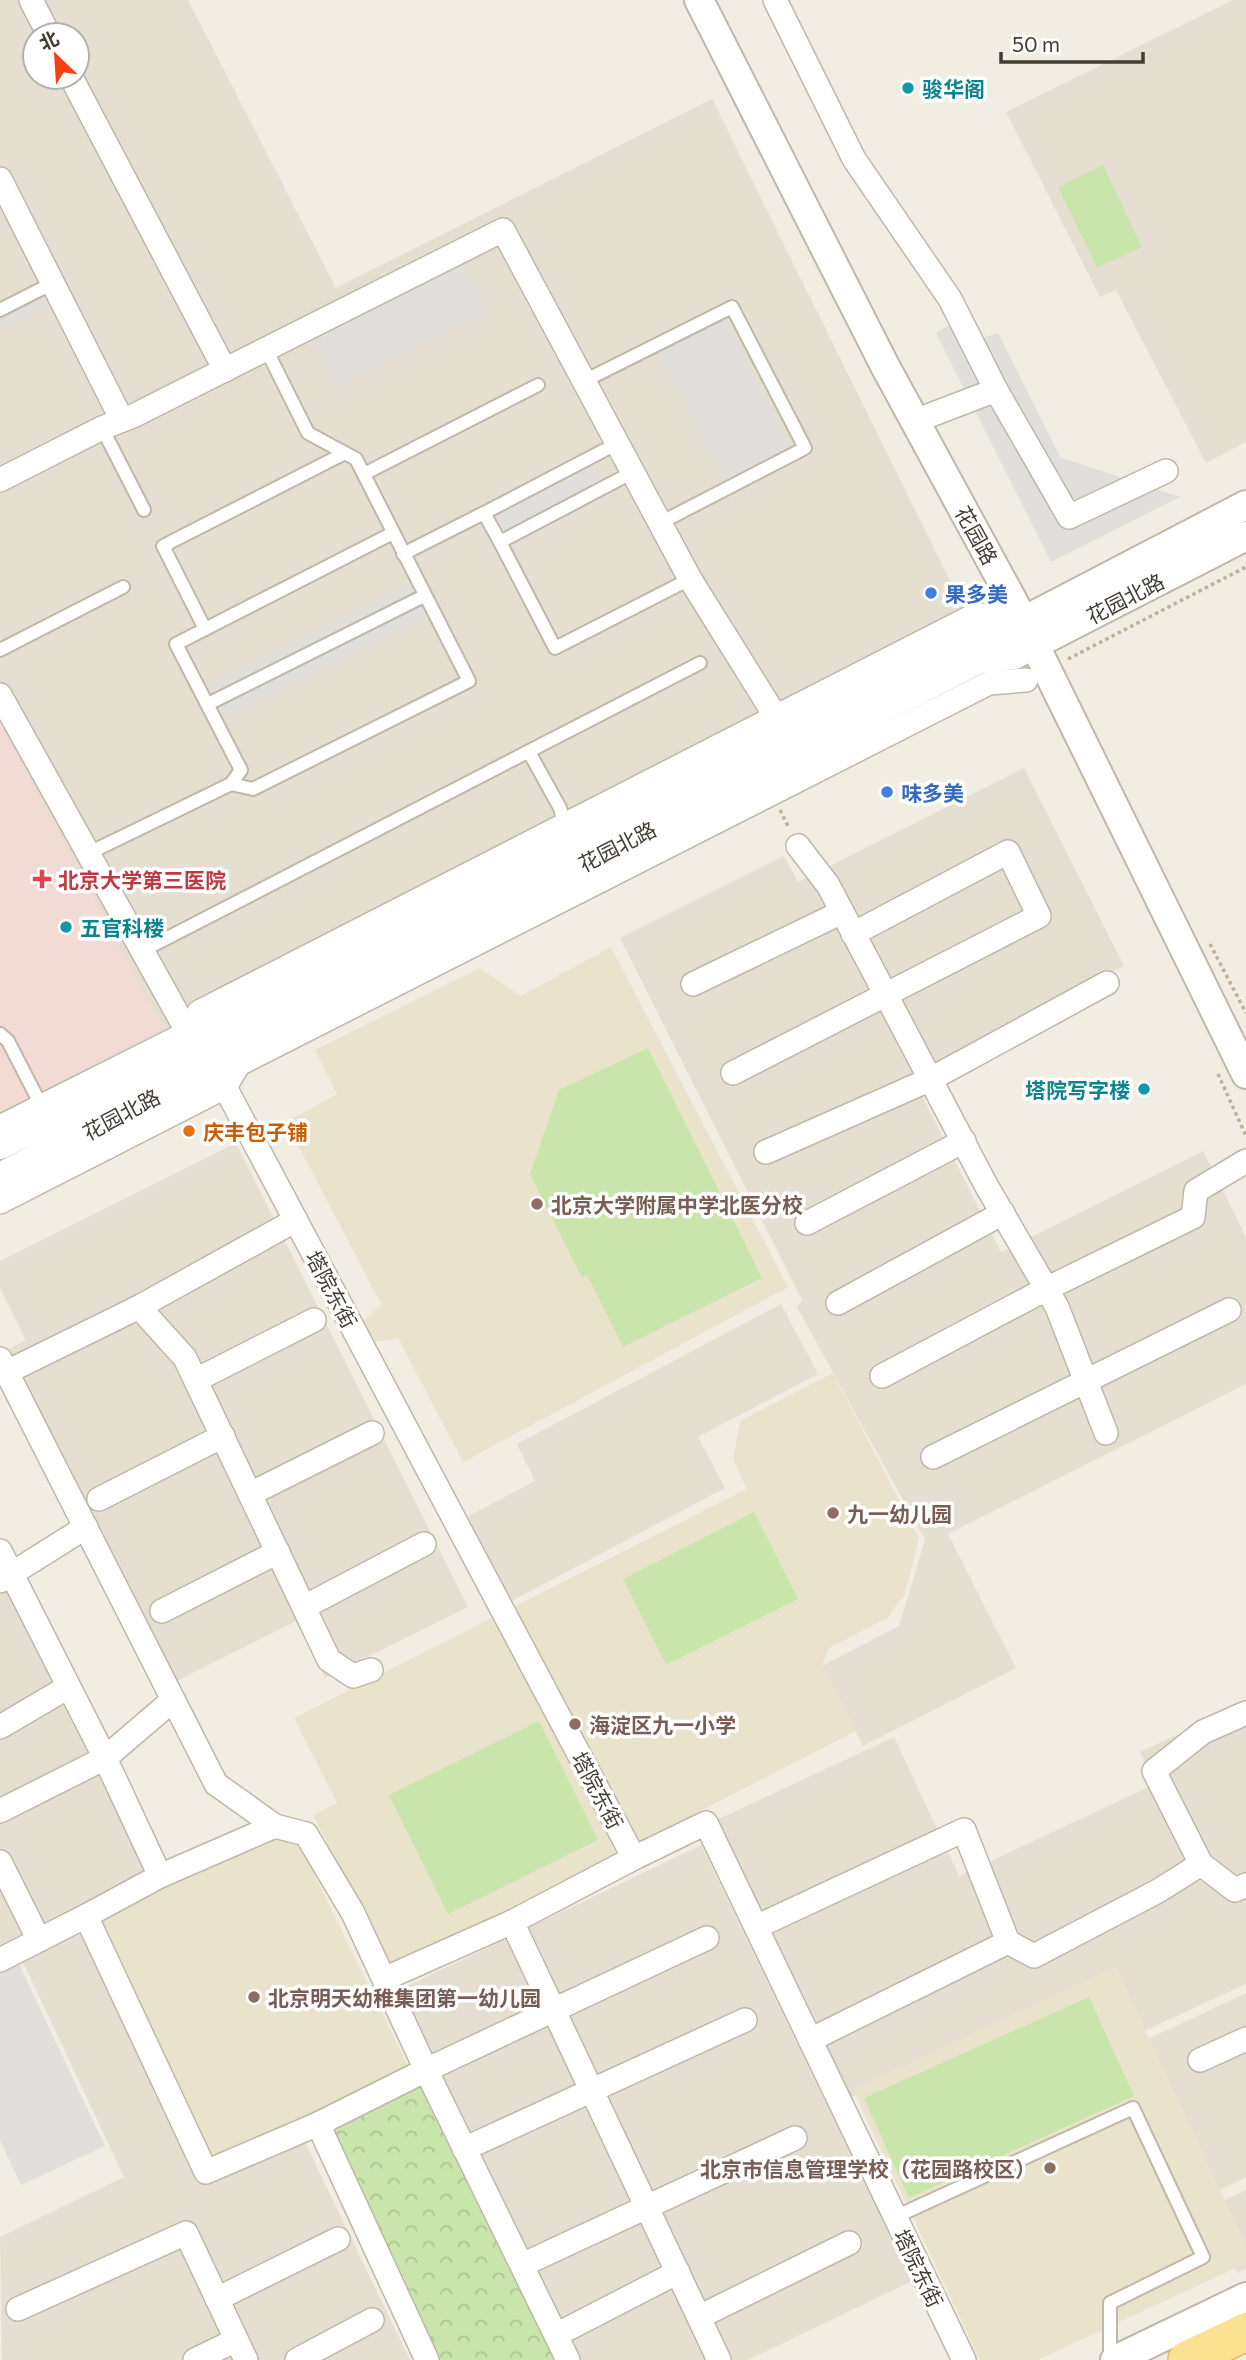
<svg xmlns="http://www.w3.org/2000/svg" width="1246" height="2360" font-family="Commissioner,'Noto Sans SC',sans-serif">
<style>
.residential{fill:#e5dfd1;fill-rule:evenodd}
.education{fill:#eae3cc}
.medical{fill:#f2dad5}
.grass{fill:#c9e5ab}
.park{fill:url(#park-crowns)}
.parking{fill:#e1dfdb}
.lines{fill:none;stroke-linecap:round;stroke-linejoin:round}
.service-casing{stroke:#bfb8a8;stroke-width:16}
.minor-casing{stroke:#bfb8a8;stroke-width:26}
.tertiary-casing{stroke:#bfb8a8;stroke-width:32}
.primary-casing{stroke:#e0bf61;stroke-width:40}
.path{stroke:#bdb197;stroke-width:3.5;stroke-dasharray:3.5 3.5;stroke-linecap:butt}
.service{stroke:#fff;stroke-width:12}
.minor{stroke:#fff;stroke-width:23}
.tertiary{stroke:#fff;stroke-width:28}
.primary{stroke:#fce191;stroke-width:37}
.culture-dot{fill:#0f9aa8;stroke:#fff;stroke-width:2.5}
.shop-dot{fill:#3f7fe0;stroke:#fff;stroke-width:2.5}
.health-dot{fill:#e0444e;stroke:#fff;stroke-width:2.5}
.food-dot{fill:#e8710a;stroke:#fff;stroke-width:2.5}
.education-dot{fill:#8d6e63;stroke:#fff;stroke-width:2.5}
.labels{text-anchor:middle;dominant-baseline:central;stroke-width:7;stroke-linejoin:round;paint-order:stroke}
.culture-label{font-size:21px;font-weight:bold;fill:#0d838f;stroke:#fff;text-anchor:start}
.street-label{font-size:21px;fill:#423d33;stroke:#fff}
.shop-label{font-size:21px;font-weight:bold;fill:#366cbe;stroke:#fff;text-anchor:start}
.health-label{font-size:21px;font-weight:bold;fill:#be3a42;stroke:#fff;text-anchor:start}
.food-label{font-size:21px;font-weight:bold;fill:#c56008;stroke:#fff;text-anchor:start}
.education-label{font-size:21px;font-weight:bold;fill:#785e54;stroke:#fff;text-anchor:start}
</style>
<defs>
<pattern id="park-crowns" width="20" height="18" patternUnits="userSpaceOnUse" patternTransform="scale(1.75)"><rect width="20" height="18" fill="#c9e5ab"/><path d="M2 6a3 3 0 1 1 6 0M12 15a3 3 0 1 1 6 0" fill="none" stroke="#aec594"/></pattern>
</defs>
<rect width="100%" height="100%" fill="#f1ede2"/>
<g class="residential">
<path d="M 0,0 L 188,0 L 336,288 L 712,99 L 966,613 L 167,1037 L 0,731 ZM 35,35 L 77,35 L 77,77 L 35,77 Z"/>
<path d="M 1233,0 L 1246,0 L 1246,442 L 1206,463 L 1116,290 L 1100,297 L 1006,112 Z"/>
<path d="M 1024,768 L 1124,966 L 911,1074 L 1001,1252 L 1203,1151 L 1246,1237 L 1246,1384 L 948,1534 L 1016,1668 L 863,1746 L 822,1666 L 899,1626 L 925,1540 L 797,1307 L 802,1300 L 620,938 L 784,856 L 798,882 Z"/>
<path d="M 236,1143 L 468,1607 L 325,1678 L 296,1621 L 157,1691 L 0,1354 L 26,1340 L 0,1288 L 0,1261 Z"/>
<path d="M 781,1304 L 818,1374 L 698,1437 L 725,1488 L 508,1603 L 463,1519 L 535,1481 L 517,1444 Z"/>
<path d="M 0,1572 L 152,1872 L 0,1949 Z"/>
<path d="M 1246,1702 L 1246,1984 L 1133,2036 L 1106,1978 L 841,2102 L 710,1823 L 894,1737 L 959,1876 L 1155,1784 L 1140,1752 Z"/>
<path d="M 701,1845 L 912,2281 L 748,2360 L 579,2360 L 401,1989 Z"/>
<path d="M 82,1933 L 199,2183 L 301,2134 L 410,2360 L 2,2360 L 0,2237 L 124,2177 L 23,1962 Z"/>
<path d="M 1246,1993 L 1246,2177 L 1214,2193 L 1142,2042 Z"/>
<path d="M 1246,2190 L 1246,2269 L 1237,2273 L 1207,2209 Z"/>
</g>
<g class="education">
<path d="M 611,947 L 788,1287 L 463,1462 L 398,1338 L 368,1343 L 359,1326 L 381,1304 L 286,1122 L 337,1094 L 315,1050 L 480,968 L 521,996 Z"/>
<path d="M 833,1373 L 919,1538 L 905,1594 L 887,1618 L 829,1648 L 822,1665 L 856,1731 L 390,1970 L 313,1815 L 337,1803 L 294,1718 L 747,1489 L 733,1459 L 740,1421 Z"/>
<path d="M 291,1827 L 411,2072 L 216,2167 L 97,1921 Z"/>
<path d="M 1116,1967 L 1246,2246 L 1246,2263 L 1038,2360 L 980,2360 L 853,2090 Z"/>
</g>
<path class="medical" d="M 0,721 L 167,1037 L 0,1119 Z"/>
<g class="grass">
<path d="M 1103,165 L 1142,247 L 1097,268 L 1058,187 Z"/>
<path d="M 648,1048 L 762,1278 L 623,1347 L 587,1275 L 582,1278 L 530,1174 L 559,1090 Z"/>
<path d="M 754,1512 L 798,1599 L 666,1665 L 623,1579 Z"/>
<path d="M 539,1721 L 598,1840 L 448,1914 L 389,1795 Z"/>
<path d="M 1089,1997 L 1134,2096 L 909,2198 L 864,2098 Z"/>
</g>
<path class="park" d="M 433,2079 L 566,2360 L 418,2360 L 311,2138 Z"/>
<g class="parking">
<path d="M 456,254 L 486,313 L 336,387 L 307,329 Z"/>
<path d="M 53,283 L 60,298 L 0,329 L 0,310 Z"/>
<path d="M 967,314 L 979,339 L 998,333 L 1060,457 L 1180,497 L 1051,562 L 936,333 Z"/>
<path d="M 724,318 L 791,446 L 724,481 L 657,353 Z"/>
<path d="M 585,451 L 609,496 L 495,556 L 471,510 Z"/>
<path d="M 412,581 L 429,616 L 222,720 L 204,686 Z"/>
<path d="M 17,1960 L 105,2146 L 21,2185 L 0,2140 L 0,1968 Z"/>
</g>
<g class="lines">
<defs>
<g id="service">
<path d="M 0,310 L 53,283"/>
<path d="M 584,381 L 732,307 L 805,448 L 660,523"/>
<path d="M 102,428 L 144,510"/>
<path d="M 618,443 L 484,513 L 500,542 L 633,472"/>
<path d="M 364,474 L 538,385"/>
<path d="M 500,542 L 555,648 L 690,579"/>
<path d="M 403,554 L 484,513"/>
<path d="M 205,629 L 163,546 L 345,453"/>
<path d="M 0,650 L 123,587"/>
<path d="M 208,704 L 424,596"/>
<path d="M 529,752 L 560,808 L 566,830"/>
<path d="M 231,784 L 241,770 L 176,644 L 393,533"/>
<path d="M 89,853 L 231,784 L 253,789 L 469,681 L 356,459 L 308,433 L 266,349"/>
<path d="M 142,951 L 700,663"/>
<path d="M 0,1034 L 8,1041 L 43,1109"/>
<path d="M 895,2217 L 1133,2108 L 1203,2257 L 1110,2303 L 1110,2360"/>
</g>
<g id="minor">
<path d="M 31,0 L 49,35"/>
<path d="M 775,0 L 854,159 L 950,299 L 996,390 L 915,421"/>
<path d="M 71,77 L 225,370"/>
<path d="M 0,179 L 122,420"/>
<path d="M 996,390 L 1069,517 L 1166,471"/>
<path d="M 0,480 L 102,428 L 133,416 L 503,230 L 690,579 L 776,717 L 779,736"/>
<path d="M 0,695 L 182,1022 L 225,1087 L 634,1858 L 706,1823 L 964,2360"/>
<path d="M 798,846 L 828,885 L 986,1185 L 1057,1307 L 1106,1433"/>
<path d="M 693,984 L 842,912"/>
<path d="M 733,1073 L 1039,916 L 1008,852 L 853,934"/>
<path d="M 0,1127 L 189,1032 L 199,1012 L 973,616 L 993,615"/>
<path d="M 766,1152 L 931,1079 L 1107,983"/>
<path d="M 0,1202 L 225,1087 L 239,1064 L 989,683 L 1026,680"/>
<path d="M 807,1223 L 964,1141"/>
<path d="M 838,1303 L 1003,1213"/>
<path d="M 139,1307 L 185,1358 L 329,1660 L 353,1676 L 371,1670"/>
<path d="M 0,1359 L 216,1784 L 275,1826"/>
<path d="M 7,1372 L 139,1307 L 296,1220"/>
<path d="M 882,1376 L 1046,1289 L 1193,1217 L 1196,1191 L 1246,1161"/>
<path d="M 196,1380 L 314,1320"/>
<path d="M 933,1457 L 1229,1310"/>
<path d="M 250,1494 L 372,1433"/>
<path d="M 99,1499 L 223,1436"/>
<path d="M 0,1551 L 105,1758 L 160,1876 L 275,1826 L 306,1834 L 353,1913 L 428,2074 L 568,2360"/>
<path d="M 0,1581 L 86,1527"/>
<path d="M 304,1607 L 424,1544"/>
<path d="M 162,1611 L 278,1552"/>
<path d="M 0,1727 L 68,1687"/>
<path d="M 0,1811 L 105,1758 L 173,1700"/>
<path d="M 634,1858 L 512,1922 L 719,2360"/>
<path d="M 0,1862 L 39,1940"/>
<path d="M 1201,1864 L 1235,1890 L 1246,1885"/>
<path d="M 160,1876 L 86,1916 L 206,2172 L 318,2124"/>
<path d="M 756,1927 L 964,1830 L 1008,1942 L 810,2040"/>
<path d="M 1008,1942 L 1034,1956 L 1158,1891 L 1201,1864 L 1154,1771 L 1203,1732 L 1246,1713"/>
<path d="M 0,1960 L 86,1916"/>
<path d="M 384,1979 L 512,1922"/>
<path d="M 1200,2060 L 1246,2039"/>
<path d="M 464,2149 L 745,2020"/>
<path d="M 522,2265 L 795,2138"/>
<path d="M 217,2299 L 338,2239"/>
<path d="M 18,2309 L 186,2233 L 246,2360"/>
<path d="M 699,2317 L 849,2243"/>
<path d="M 556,2335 L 678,2272"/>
<path d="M 195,2360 L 236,2340"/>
<path d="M 297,2360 L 372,2320"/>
<path d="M 427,2360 L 318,2124 L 426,2070 L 707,1938"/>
</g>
<g id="tertiary">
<path d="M 699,0 L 885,366 L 1015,605 L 1246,1074"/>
<path d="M 0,1145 L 199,1047 L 215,1024 L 966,640 L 1002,632 L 1246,505"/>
<path d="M 0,1177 L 212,1067 L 227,1046 L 979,659 L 1014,655 L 1246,536"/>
<path d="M 1115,2360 L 1246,2297"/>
</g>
<path id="primary" d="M 1187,2360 L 1246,2332"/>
</defs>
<use href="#service" class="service-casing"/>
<use href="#minor" class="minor-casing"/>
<use href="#tertiary" class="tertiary-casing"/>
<use href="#primary" class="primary-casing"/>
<g class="path">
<path d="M 1068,659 L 1246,567"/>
<path d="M 780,810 L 789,828"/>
<path d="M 1210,944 L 1246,1013"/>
<path d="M 1218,1074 L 1246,1136"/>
</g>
<use href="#service" class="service"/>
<use href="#minor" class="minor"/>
<use href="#tertiary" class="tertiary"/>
<use href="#primary" class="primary"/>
</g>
<g class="culture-dot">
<circle cx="908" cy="88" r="7"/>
<circle cx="66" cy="927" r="7"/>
<circle cx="1144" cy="1089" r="7"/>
</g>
<g class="shop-dot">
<circle cx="931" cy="593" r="7"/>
<circle cx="887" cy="792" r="7"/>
</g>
<path class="health-dot" d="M38.5 868.5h7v7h7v7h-7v7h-7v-7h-7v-7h7z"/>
<circle class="food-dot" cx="189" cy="1131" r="7"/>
<g class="education-dot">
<circle cx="537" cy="1204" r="7"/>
<circle cx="833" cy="1513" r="7"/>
<circle cx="575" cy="1724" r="7"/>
<circle cx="254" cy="1997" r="7"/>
<circle cx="1050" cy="2168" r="7"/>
</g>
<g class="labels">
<g class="culture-label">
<text x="922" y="88">骏华阁</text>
<text x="80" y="927">五官科楼</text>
<text x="1130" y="1089" text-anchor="end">塔院写字楼</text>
</g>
<g class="street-label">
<text transform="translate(977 535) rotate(61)">花园路</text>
<text transform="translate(1125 598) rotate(-27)">花园北路</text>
<text transform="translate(617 846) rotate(-27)">花园北路</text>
<text transform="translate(121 1114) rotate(-28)">花园北路</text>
<text transform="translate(332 1289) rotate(62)">塔院东街</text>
<text transform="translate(598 1790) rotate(62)">塔院东街</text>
<text transform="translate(919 2268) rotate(64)">塔院东街</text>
</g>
<g class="shop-label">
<text x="945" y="593">果多美</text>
<text x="901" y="792">味多美</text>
</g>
<g class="health-label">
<text x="58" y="879">北京大学第三医院</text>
</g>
<g class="food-label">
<text x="203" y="1131">庆丰包子铺</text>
</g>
<g class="education-label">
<text x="551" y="1204">北京大学附属中学北医分校</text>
<text x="847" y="1513">九一幼儿园</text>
<text x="589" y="1724">海淀区九一小学</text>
<text x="268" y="1997">北京明天幼稚集团第一幼儿园</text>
<text x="1036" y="2168" text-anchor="end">北京市信息管理学校（花园路校区）</text>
</g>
</g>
<g transform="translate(56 56) rotate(335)"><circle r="33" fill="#ffffff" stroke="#b3b1ad" stroke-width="2"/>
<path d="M0-5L12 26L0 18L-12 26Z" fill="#f54015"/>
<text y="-10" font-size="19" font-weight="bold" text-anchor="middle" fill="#423d33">北</text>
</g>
<path d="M1001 52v10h142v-10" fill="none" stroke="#423d33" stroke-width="3.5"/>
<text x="1012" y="52" font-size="21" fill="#423d33" stroke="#ffffff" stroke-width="5" paint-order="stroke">50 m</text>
</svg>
